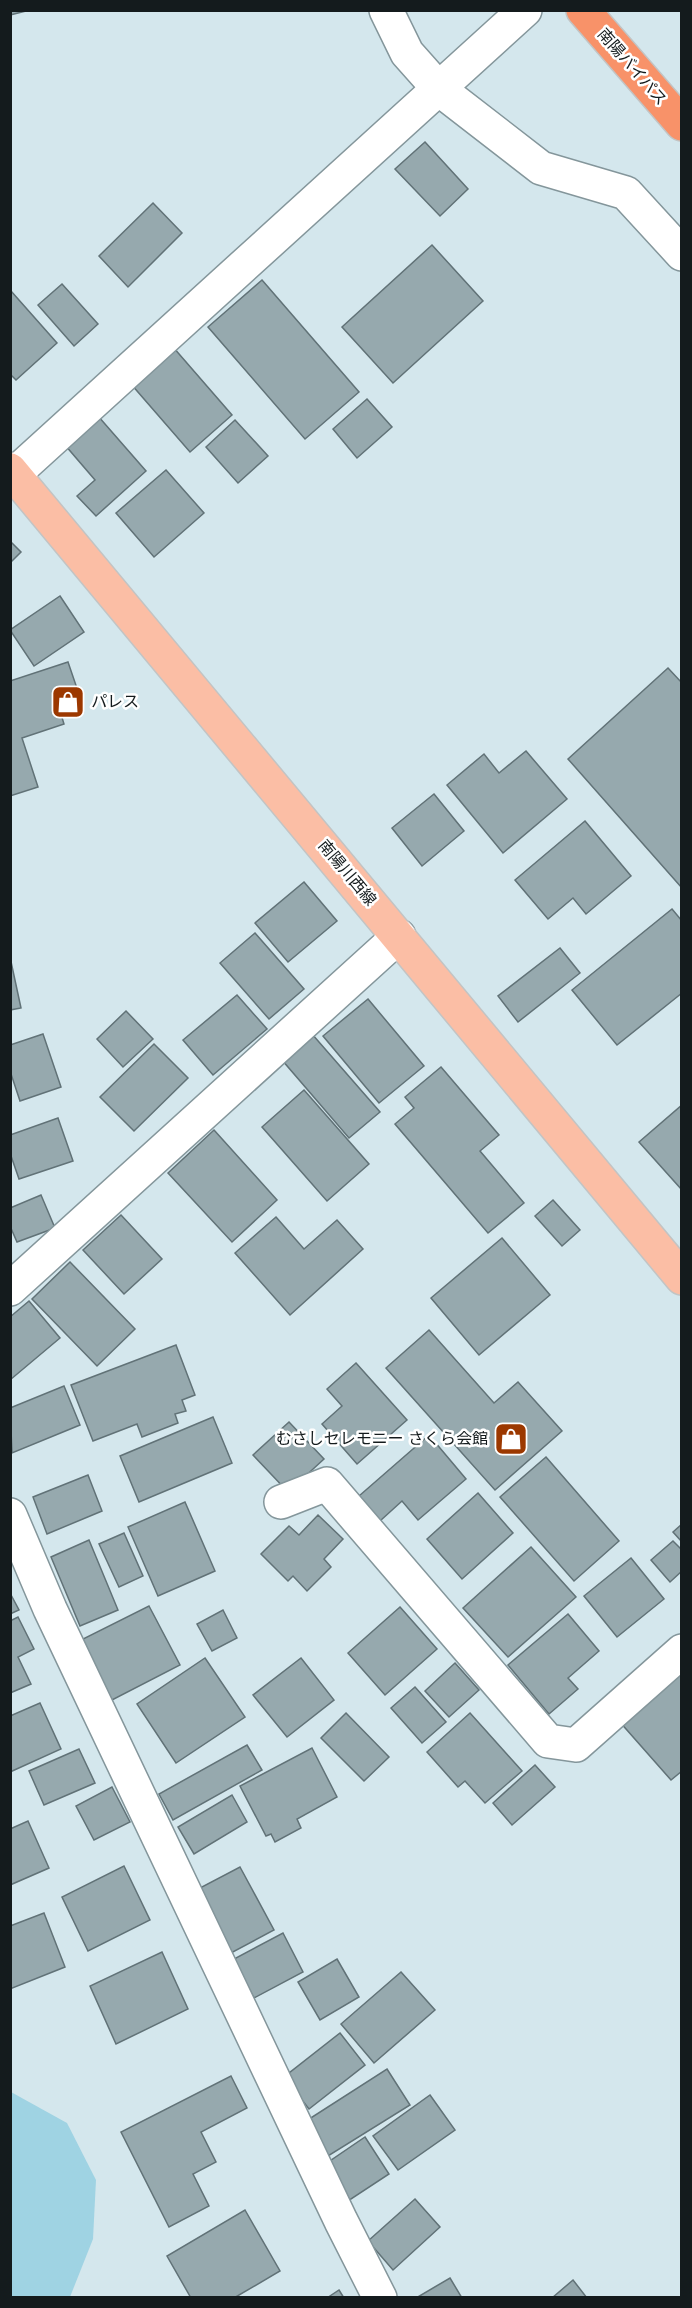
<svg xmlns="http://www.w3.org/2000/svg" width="692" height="2308" font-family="'Varela Round','Noto Sans JP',sans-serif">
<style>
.green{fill:#9fd3e3}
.building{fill:#96a9ae;stroke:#617277;stroke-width:1.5}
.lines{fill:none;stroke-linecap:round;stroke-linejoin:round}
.minor-casing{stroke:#84969b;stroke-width:36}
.major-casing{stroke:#c2c4c4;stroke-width:36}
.highway-casing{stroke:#c2c4c4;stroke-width:36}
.minor{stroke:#fff;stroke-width:33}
.major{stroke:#fbbea5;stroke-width:33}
.highway{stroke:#f89269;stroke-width:33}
.labels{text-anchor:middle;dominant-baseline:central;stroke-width:5;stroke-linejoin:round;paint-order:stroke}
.street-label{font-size:16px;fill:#141b1d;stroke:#fff}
.poi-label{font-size:16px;fill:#141b1d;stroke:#fff;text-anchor:start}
</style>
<rect width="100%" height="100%" fill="#d4e7ed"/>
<path class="green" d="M 11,2092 L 67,2123 L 96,2180 L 93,2239 L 70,2297 L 11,2297 Z"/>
<g class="building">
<path d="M 10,10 L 30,10 L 10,15 Z"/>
<path d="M 425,142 L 468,189 L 440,216 L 395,169 Z"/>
<path d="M 153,203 L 182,233 L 128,287 L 99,256 Z"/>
<path d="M 432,245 L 483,301 L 393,383 L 342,327 Z"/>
<path d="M 262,280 L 359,392 L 305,439 L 208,327 Z"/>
<path d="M 62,284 L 98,324 L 74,346 L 38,305 Z"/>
<path d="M 11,291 L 57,343 L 16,380 L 10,374 Z"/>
<path d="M 173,347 L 232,415 L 190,452 L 131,384 Z"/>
<path d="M 367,399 L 392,427 L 357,458 L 333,429 Z"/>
<path d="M 98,416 L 146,471 L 96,516 L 77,496 L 95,480 L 65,445 Z"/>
<path d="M 235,420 L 268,456 L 238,483 L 206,447 Z"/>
<path d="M 166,470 L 204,513 L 154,557 L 116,513 Z"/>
<path d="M 10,541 L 21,552 L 10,563 Z"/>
<path d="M 60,596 L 84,632 L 34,666 L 10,630 Z"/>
<path d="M 68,662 L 82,703 L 60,711 L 64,724 L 22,738 L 38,787 L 10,796 L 10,681 Z"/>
<path d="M 668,668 L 682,683 L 682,888 L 568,759 Z"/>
<path d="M 526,751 L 567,799 L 503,853 L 447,785 L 484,754 L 499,773 Z"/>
<path d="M 434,794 L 464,831 L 422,866 L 392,828 Z"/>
<path d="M 585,821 L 631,876 L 586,914 L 573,898 L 548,919 L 515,880 Z"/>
<path d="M 304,882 L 337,921 L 288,962 L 255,923 Z"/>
<path d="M 672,909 L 682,921 L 682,993 L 617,1045 L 572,990 Z"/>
<path d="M 255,933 L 304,989 L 269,1019 L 220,963 Z"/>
<path d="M 560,948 L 580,973 L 518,1022 L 498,996 Z"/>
<path d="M 10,957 L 21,1008 L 10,1010 Z"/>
<path d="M 237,995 L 267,1029 L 213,1075 L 183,1040 Z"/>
<path d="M 368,999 L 424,1066 L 379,1103 L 323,1036 Z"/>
<path d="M 126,1011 L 153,1039 L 123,1067 L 97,1039 Z"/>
<path d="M 43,1034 L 61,1087 L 20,1101 L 10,1071 L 10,1045 Z"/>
<path d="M 312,1034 L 380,1112 L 349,1138 L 282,1060 Z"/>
<path d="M 154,1044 L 188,1078 L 134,1131 L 100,1097 Z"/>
<path d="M 441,1067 L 499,1135 L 480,1151 L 524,1203 L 488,1233 L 395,1124 L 414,1108 L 405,1097 Z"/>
<path d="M 304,1090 L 369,1164 L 327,1201 L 262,1127 Z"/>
<path d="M 682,1105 L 682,1190 L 639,1142 Z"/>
<path d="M 58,1118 L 73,1161 L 19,1179 L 10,1153 L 10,1135 Z"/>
<path d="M 214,1130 L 277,1200 L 232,1242 L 168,1173 Z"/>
<path d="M 41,1195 L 55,1228 L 17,1242 L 10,1226 L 10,1208 Z"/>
<path d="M 553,1200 L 580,1230 L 562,1246 L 535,1216 Z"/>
<path d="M 121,1215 L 162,1259 L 124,1294 L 83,1250 Z"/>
<path d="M 276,1217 L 304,1249 L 337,1220 L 363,1249 L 290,1315 L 235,1253 Z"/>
<path d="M 502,1238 L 550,1295 L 479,1355 L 431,1298 Z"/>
<path d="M 70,1262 L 135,1329 L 97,1366 L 32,1299 Z"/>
<path d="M 29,1301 L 60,1338 L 10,1380 L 10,1317 Z"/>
<path d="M 429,1330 L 494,1403 L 518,1382 L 562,1431 L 495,1490 L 386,1368 Z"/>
<path d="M 176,1345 L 195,1395 L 182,1400 L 186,1411 L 175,1414 L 178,1423 L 142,1437 L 137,1424 L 93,1441 L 71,1385 Z"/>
<path d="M 356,1363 L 407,1420 L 357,1464 L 322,1424 L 342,1406 L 327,1389 Z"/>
<path d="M 64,1386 L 80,1425 L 12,1453 L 10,1408 Z"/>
<path d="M 213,1417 L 232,1463 L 139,1502 L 120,1456 Z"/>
<path d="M 289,1422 L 324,1459 L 288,1492 L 253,1455 Z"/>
<path d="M 429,1435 L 466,1479 L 418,1520 L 402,1501 L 380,1521 L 359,1496 Z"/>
<path d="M 546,1457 L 619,1541 L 574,1581 L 500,1497 Z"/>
<path d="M 88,1475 L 102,1511 L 47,1534 L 33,1497 Z"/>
<path d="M 478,1493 L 513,1533 L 462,1579 L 427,1539 Z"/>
<path d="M 185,1502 L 215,1571 L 158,1596 L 128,1527 Z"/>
<path d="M 318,1515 L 343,1539 L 324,1559 L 331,1567 L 307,1591 L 293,1576 L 288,1581 L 261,1554 L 289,1526 L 299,1535 Z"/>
<path d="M 682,1524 L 682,1542 L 673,1532 Z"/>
<path d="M 124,1533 L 143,1576 L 119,1587 L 99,1544 Z"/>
<path d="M 89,1540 L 118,1610 L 80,1626 L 51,1557 Z"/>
<path d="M 673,1541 L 682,1550 L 682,1571 L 670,1582 L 651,1560 Z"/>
<path d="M 531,1547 L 576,1597 L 508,1657 L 463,1608 Z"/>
<path d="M 631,1558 L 664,1599 L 617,1637 L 584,1596 Z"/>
<path d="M 10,1593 L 19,1610 L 10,1614 Z"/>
<path d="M 149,1606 L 180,1665 L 112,1700 L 81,1640 Z"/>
<path d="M 400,1607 L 437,1649 L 385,1695 L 348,1653 Z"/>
<path d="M 223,1610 L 237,1638 L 212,1651 L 197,1624 Z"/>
<path d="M 568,1614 L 599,1651 L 568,1678 L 578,1689 L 549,1714 L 508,1665 Z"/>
<path d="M 18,1617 L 34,1649 L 18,1657 L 31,1684 L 10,1693 L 10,1621 Z"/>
<path d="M 205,1658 L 245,1717 L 176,1763 L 137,1704 Z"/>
<path d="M 301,1658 L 334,1700 L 287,1737 L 253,1695 Z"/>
<path d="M 455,1663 L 479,1690 L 449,1717 L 425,1691 Z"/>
<path d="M 682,1666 L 682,1771 L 671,1780 L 619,1721 Z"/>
<path d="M 415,1687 L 446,1722 L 422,1743 L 391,1708 Z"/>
<path d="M 40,1703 L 61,1749 L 10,1772 L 10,1716 Z"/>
<path d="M 346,1713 L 389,1757 L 364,1781 L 321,1738 Z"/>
<path d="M 470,1713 L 522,1771 L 485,1803 L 465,1781 L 458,1787 L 427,1752 Z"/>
<path d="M 247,1745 L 262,1770 L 173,1820 L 159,1794 Z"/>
<path d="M 312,1748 L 337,1797 L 297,1819 L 301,1828 L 275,1842 L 271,1834 L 266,1836 L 240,1786 Z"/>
<path d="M 79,1749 L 95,1783 L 44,1805 L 29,1771 Z"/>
<path d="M 535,1765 L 555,1787 L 512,1825 L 493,1803 Z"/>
<path d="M 112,1787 L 130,1822 L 94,1840 L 76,1806 Z"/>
<path d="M 232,1795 L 247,1822 L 194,1854 L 178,1827 Z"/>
<path d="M 28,1821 L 49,1868 L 10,1885 L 10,1829 Z"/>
<path d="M 124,1866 L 150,1920 L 88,1951 L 62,1897 Z"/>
<path d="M 240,1867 L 274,1930 L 231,1953 L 198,1889 Z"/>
<path d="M 44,1913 L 65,1967 L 10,1989 L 10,1926 Z"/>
<path d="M 283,1933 L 303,1972 L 254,1998 L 234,1959 Z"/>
<path d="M 162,1952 L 188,2009 L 116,2044 L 90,1986 Z"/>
<path d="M 337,1959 L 359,1997 L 320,2020 L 298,1982 Z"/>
<path d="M 401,1972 L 435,2010 L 374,2063 L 341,2024 Z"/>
<path d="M 340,2033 L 365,2065 L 309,2109 L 284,2077 Z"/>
<path d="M 387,2069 L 410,2105 L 328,2156 L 306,2121 Z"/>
<path d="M 231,2076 L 247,2108 L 201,2132 L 216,2162 L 193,2174 L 209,2206 L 169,2227 L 121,2132 Z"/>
<path d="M 430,2095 L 455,2130 L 398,2170 L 373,2136 Z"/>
<path d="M 365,2137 L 389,2174 L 348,2201 L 324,2165 Z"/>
<path d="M 415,2199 L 440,2227 L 393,2270 L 368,2241 Z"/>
<path d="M 245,2210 L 280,2271 L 234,2298 L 191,2298 L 167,2256 Z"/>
<path d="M 450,2278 L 462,2298 L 416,2298 Z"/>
<path d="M 573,2280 L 587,2298 L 552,2298 Z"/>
<path d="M 339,2290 L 344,2298 L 327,2298 Z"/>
</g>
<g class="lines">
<defs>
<g id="minor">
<path d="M 386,10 L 407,53 L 439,89 L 541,168 L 626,193 L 682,254"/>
<path d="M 10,478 L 525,10"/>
<path d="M 10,1289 L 399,936"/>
<path d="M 281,1502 L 327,1484 L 548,1741 L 576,1745 L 682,1651"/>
<path d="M 10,1515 L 50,1609 L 341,2221 L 380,2298"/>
</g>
<path id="major" d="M 10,470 L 682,1278"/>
<path id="highway" d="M 583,10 L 682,124"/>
</defs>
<use href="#minor" class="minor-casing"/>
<use href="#major" class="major-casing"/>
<use href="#highway" class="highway-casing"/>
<use href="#minor" class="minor"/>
<use href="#major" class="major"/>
<use href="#highway" class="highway"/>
</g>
<defs>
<symbol id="shop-square" viewBox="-11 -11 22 22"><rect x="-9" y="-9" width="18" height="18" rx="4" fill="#9c3800" stroke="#fff"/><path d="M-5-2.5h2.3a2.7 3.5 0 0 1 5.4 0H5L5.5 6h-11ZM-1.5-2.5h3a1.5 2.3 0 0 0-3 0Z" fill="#fff"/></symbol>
</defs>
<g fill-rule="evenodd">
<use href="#shop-square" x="49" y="683" width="38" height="38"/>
<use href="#shop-square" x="492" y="1420" width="38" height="38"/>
</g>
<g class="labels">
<g class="street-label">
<text transform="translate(632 67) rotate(49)">南陽バイパス</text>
<text transform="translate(347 873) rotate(50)">南陽川西線</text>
</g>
<g class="poi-label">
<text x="91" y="702">パレス</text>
<text x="488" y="1439" text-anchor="end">むさしセレモニー さくら会館</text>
</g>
</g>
<rect width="692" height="2308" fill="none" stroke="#141b1d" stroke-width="24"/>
</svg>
